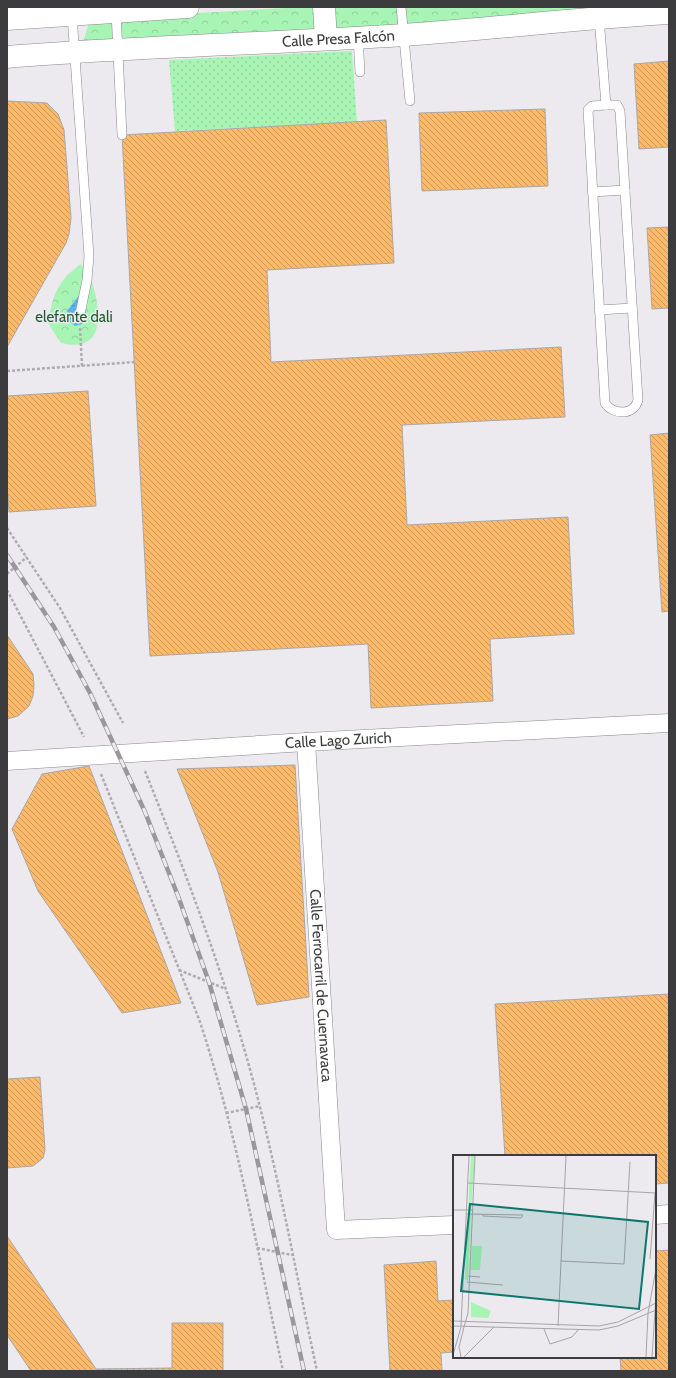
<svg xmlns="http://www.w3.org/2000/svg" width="676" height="1378" font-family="Cabin,sans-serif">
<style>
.grass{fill:url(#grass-dots)}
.park{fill:url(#park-crowns)}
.water{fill:url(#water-ripples)}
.building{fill:url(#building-back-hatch);stroke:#aba7a3}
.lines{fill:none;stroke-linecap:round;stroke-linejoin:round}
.service-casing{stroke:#89878c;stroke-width:10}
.minor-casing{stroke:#89878c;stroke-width:19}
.tertiary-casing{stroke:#89878c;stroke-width:23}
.path{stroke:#aeacb0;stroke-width:2.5;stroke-dasharray:3 2;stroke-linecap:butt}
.service{stroke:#fff;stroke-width:9}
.minor{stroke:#fff;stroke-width:18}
.tertiary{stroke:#fff;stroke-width:22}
.rail-casing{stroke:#98979a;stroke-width:4.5}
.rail{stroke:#eceaef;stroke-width:3;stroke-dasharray:9;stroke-linecap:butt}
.labels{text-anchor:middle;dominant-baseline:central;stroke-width:3;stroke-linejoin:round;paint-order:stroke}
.street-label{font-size:15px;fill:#3c3b3d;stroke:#eceaef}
.park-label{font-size:15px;fill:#225a30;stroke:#eceaef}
.inset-road{fill:none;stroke:#a6a4a8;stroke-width:1}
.view{fill:#0f766e;fill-opacity:0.15;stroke:#0f766e;stroke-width:2}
.inset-edge{fill:none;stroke:#3c3b3d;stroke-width:2}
</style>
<defs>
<pattern id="grass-dots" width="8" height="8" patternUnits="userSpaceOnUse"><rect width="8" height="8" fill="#a7f4b4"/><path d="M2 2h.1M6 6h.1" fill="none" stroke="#91d29c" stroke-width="1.8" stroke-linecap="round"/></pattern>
<pattern id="park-crowns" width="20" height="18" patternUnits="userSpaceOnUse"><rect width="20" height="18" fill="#a7f4b4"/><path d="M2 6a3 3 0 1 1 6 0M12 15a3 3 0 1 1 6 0" fill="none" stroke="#91d29c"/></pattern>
<pattern id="water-ripples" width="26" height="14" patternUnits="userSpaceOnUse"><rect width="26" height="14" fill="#5fb0f0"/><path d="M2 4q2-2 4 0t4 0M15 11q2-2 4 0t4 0" fill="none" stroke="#5090c4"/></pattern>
<pattern id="building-back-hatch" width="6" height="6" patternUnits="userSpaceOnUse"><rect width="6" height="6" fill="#fbba6b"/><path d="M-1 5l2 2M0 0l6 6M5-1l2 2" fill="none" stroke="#cc9859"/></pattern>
</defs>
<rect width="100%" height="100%" fill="#eceaef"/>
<path class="grass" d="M 352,51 L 357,122 L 175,131 L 169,60 Z"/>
<g class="park">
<path d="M 304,7 L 620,7 L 620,15 L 82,46 L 90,19 Z"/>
<path d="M 81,264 C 84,270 90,276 92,283 C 102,312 105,354 61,343 L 48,323 C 53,295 57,281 81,264 Z"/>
</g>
<path class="water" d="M 85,288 L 86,320 L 82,324 L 75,326 L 67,320 L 67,311 Z"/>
<g class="building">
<path d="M 669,61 L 669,147 L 639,149 L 634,64 Z"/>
<path d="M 7,101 L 47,103 L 58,114 L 64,130 L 71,218 L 69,234 L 66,243 L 7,347 Z"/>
<path d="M 545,109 L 548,186 L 422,191 L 419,113 Z"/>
<path d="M 386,120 L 394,263 L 267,270 L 271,362 L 561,347 L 565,417 L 402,425 L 407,525 L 568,517 L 574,634 L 490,639 L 493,701 L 371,708 L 368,644 L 150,656 L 122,135 Z"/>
<path d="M 669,227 L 669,308 L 652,309 L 647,228 Z"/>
<path d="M 88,391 L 96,506 L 9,512 L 7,484 L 7,396 Z"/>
<path d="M 669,433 L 669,611 L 662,612 L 650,435 Z"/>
<path d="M 7,635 L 33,674 L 34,685 L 33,696 L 29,706 L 18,716 L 7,719 Z"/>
<path d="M 295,765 L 309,997 L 257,1005 L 218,872 L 177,769 Z"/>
<path d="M 89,766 L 181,1003 L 122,1013 L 38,891 L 12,829 L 42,774 Z"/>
<path d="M 669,994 L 669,1183 L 655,1184 L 655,1156 L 505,1156 L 495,1004 Z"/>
<path d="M 40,1077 L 45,1150 L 43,1158 L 33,1166 L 7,1168 L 7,1079 Z"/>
<path d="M 7,1236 L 96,1369 L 172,1368 L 172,1323 L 223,1323 L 223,1371 L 31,1371 L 7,1335 Z"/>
<path d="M 669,1250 L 669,1371 L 621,1371 L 620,1357 L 655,1357 L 655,1251 Z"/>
<path d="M 436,1261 L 438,1301 L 454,1300 L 454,1352 L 441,1353 L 442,1371 L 390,1371 L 384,1265 Z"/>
</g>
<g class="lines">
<defs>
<g id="service">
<path d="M 401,7 L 410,101"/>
<path d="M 116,12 L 122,135"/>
<path d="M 72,15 L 89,256 L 87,280 L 80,314"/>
<path d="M 599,17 L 606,105"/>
<path d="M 358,37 L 360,72"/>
<path d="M 606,105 L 617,105 L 620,111 L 638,400 C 634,416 613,415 605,403 L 588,110 L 592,106 Z"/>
<path d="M 592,192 L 625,190"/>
<path d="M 599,310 L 632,308"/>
</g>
<g id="minor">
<path id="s1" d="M 306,742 L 336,1230 L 454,1225"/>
<path id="s2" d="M 7,761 L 306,742 L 669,723"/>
<path d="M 655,1215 L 669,1214"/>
</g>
<g id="tertiary">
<path d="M 324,7 L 326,39"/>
<path d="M 7,19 L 188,7"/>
<path id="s3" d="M 7,57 C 139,46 271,44 403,35 C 492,29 580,18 669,13"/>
</g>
</defs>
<use href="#service" class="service-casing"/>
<use href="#minor" class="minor-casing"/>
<use href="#tertiary" class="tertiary-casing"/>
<g class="path">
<path d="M 80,328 L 82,366"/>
<path d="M 7,371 L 135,362"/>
<path d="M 7,528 L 60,608 L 123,723"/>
<path d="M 7,574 L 27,557"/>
<path d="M 7,590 L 84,737"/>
<path d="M 145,771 C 189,881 231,992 260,1107 C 282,1194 298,1283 317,1371"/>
<path d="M 101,774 L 199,1019 C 237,1133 258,1253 283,1371"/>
<path d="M 179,970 L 226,989"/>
<path d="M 226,1113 L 260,1106"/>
<path d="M 257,1248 L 292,1255"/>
</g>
<use href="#service" class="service"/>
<use href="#minor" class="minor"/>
<use href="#tertiary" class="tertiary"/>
<defs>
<path id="rail" d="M 7,555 L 54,627 L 90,693 L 145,812 L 178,896 L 209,982 L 246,1109 L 304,1371"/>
</defs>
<use href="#rail" class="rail-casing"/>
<use href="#rail" class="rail"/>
</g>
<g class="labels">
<g class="street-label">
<text stroke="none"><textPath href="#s3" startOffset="332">Calle Presa Falcón</textPath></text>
<text stroke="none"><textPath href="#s2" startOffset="332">Calle Lago Zurich</textPath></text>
<text stroke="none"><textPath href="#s1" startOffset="244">Calle Ferrocarril de Cuernavaca</textPath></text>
</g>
<g class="park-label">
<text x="74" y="317">elefante dali</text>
</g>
</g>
<g transform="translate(453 1155)">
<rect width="203" height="203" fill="#eceaef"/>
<path d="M 19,91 L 29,91 L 27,115 L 18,115 ZM 18,147 L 38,156 L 35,163 L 18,162 Z" fill="#a7f4b4"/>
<path d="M 18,1 L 22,1 L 18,55 L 15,55 ZM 15,56 L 18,56 L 15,126 L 12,124 Z" fill="#a7f4b4"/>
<path class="inset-road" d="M 15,28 L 203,38M 0,55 L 19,55M 13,59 L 70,60 L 68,63 L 30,61 L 30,59M 197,104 L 202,38M 108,106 L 171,109 L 177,7M 15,121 L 27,122M 14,127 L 50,130M 0,166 L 146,171 L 165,167 L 203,148M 0,171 L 146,175 L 165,171 L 203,155M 8,171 L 16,1M 105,171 L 113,1M 11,172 L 15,158 L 22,1M 91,174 L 97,189 L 119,182 L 125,175M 0,200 L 8,172M 8,202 L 6,192 L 11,172M 11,202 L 41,172M 193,202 L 195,158 L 203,114M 199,202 L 203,141"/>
<path class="view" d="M 17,49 L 195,67 L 186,154 L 8,136 Z"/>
<rect width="203" height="203" class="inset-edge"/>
</g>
<rect width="676" height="1378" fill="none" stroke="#3c3b3d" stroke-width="16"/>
</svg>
